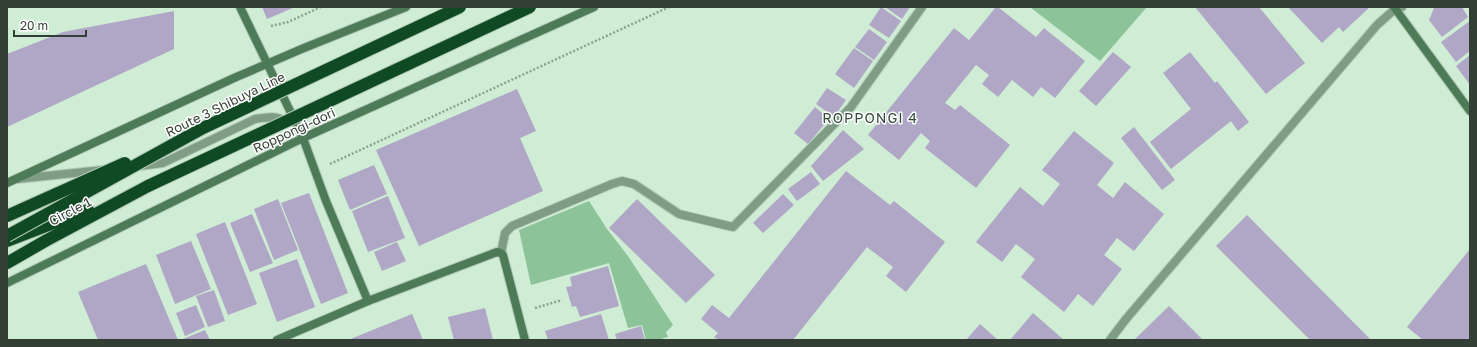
<svg xmlns="http://www.w3.org/2000/svg" width="1477" height="347" font-family="'Golos Text',sans-serif">
<style>
.green{fill:#8dc399}
.building{fill:#afa7c5}
.lines{fill:none;stroke-linecap:round;stroke-linejoin:round}
.lane-casing{stroke:#b0c9b5;stroke-width:10}
.street-casing{stroke:#b0c9b5;stroke-width:10}
.secondary-casing{stroke:#b0c9b5;stroke-width:10}
.highway-casing{stroke:#b0c9b5;stroke-width:14}
.path{stroke:#8da291;stroke-width:2.5;stroke-dasharray:2 2;stroke-linecap:butt}
.lane{stroke:#7f9d85;stroke-width:8}
.street{stroke:#7f9d85;stroke-width:8}
.secondary{stroke:#4d7b58;stroke-width:8}
.highway{stroke:#0f4a24;stroke-width:12}
.highway-bridge-casing{stroke:#b0c9b5;stroke-width:14;stroke-linecap:butt}
.highway-bridge{stroke:#0f4a24;stroke-width:12}
.labels{text-anchor:middle;dominant-baseline:central;stroke-width:3;stroke-linejoin:round;paint-order:stroke}
.street-label{font-size:13px;fill:#333e35;stroke:#fff}
.neighbourhood-label{font-size:14px;letter-spacing:1px;fill:#344c39;stroke:#fff}
</style>
<rect width="100%" height="100%" fill="#cfecd5"/>
<g class="green">
<path d="M 1030,7 L 1147,7 L 1100,61 Z"/>
<path d="M 589,201 L 607,229 L 628,256 L 673,325 L 666,332 L 668,337 L 657,340 L 646,340 L 642,325 L 628,328 L 609,263 L 531,285 L 519,230 Z"/>
</g>
<g class="building">
<path d="M 262,7 L 295,7 L 267,19 Z"/>
<path d="M 881,7 L 901,21 L 889,38 L 869,25 Z"/>
<path d="M 885,7 L 910,7 L 902,19 Z"/>
<path d="M 996,7 L 998,7 L 1036,37 L 1044,28 L 1085,61 L 1055,98 L 1041,87 L 1033,97 L 1012,80 L 998,97 L 982,84 L 989,75 L 976,65 L 945,103 L 955,110 L 960,105 L 1010,145 L 976,188 L 925,148 L 930,141 L 921,133 L 899,160 L 868,135 L 954,28 L 969,40 Z"/>
<path d="M 1195,7 L 1259,7 L 1305,63 L 1266,94 Z"/>
<path d="M 1288,7 L 1370,7 L 1343,32 L 1339,27 L 1322,43 Z"/>
<path d="M 1436,7 L 1462,7 L 1468,17 L 1442,37 L 1429,20 L 1434,8 Z"/>
<path d="M 174,11 L 174,49 L 7,127 L 7,54 L 63,32 Z"/>
<path d="M 1470,21 L 1470,51 L 1456,62 L 1441,42 Z"/>
<path d="M 869,29 L 887,42 L 874,60 L 855,47 Z"/>
<path d="M 854,48 L 873,61 L 854,88 L 835,74 Z"/>
<path d="M 1113,52 L 1131,67 L 1096,106 L 1079,91 Z"/>
<path d="M 1190,52 L 1215,83 L 1217,81 L 1249,122 L 1238,131 L 1231,121 L 1171,169 L 1150,142 L 1191,109 L 1163,73 Z"/>
<path d="M 1470,55 L 1470,85 L 1456,66 Z"/>
<path d="M 827,88 L 846,100 L 834,117 L 816,104 Z"/>
<path d="M 517,89 L 536,131 L 520,138 L 543,191 L 419,246 L 376,150 Z"/>
<path d="M 815,107 L 829,119 L 808,144 L 794,133 Z"/>
<path d="M 1134,127 L 1175,180 L 1162,190 L 1121,138 Z"/>
<path d="M 843,130 L 864,149 L 823,181 L 811,166 Z"/>
<path d="M 1074,131 L 1114,163 L 1097,185 L 1113,198 L 1125,182 L 1164,214 L 1134,251 L 1117,238 L 1104,255 L 1122,269 L 1093,306 L 1078,294 L 1064,312 L 1021,277 L 1035,259 L 1016,244 L 1002,262 L 976,242 L 1020,187 L 1043,206 L 1060,184 L 1042,170 Z"/>
<path d="M 374,165 L 387,194 L 350,210 L 338,180 Z"/>
<path d="M 846,171 L 890,205 L 894,201 L 945,242 L 906,292 L 886,276 L 893,267 L 867,247 L 793,340 L 719,340 L 714,337 L 718,333 L 701,319 L 712,305 L 729,318 Z"/>
<path d="M 811,172 L 820,184 L 797,201 L 788,189 Z"/>
<path d="M 309,193 L 348,293 L 321,304 L 281,203 Z"/>
<path d="M 783,194 L 794,205 L 763,233 L 753,223 Z"/>
<path d="M 388,196 L 405,238 L 368,252 L 352,211 Z"/>
<path d="M 278,199 L 298,250 L 274,260 L 254,209 Z"/>
<path d="M 637,199 L 715,275 L 686,303 L 609,228 Z"/>
<path d="M 252,214 L 273,263 L 250,272 L 230,223 Z"/>
<path d="M 1247,215 L 1371,340 L 1310,340 L 1216,246 Z"/>
<path d="M 225,222 L 257,304 L 228,315 L 196,234 Z"/>
<path d="M 191,241 L 211,289 L 175,304 L 156,255 Z"/>
<path d="M 397,242 L 406,261 L 382,271 L 374,252 Z"/>
<path d="M 1470,249 L 1470,340 L 1423,340 L 1407,327 Z"/>
<path d="M 297,259 L 315,307 L 277,322 L 259,273 Z"/>
<path d="M 146,264 L 178,340 L 98,340 L 78,292 Z"/>
<path d="M 608,266 L 619,306 L 580,317 L 576,306 L 572,307 L 566,287 L 572,286 L 570,277 Z"/>
<path d="M 214,290 L 225,321 L 208,327 L 196,296 Z"/>
<path d="M 196,305 L 205,327 L 185,336 L 176,313 Z"/>
<path d="M 1169,306 L 1203,340 L 1134,340 Z"/>
<path d="M 485,308 L 493,340 L 454,340 L 448,317 Z"/>
<path d="M 1033,313 L 1064,340 L 1010,340 Z"/>
<path d="M 412,314 L 423,340 L 348,340 Z"/>
<path d="M 601,314 L 609,340 L 548,340 L 545,331 Z"/>
<path d="M 980,324 L 998,340 L 966,340 Z"/>
<path d="M 641,326 L 645,340 L 617,340 L 615,334 Z"/>
<path d="M 205,330 L 210,340 L 184,340 L 183,339 Z"/>
</g>
<g class="lines">
<defs>
<path id="lane" d="M 501,253 L 505,233 L 512,226 L 612,184 L 622,181 L 634,184 L 679,214 L 733,227 L 851,107 L 922,7"/>
<g id="street">
<path d="M 139,166 L 163,163 L 255,119 C 267,117 276,115 287,122"/>
<path d="M 17,179 L 103,170"/>
<path d="M 1110,340 L 1126,319 L 1377,25 L 1395,9 L 1402,7"/>
</g>
<g id="secondary">
<path d="M 240,7 L 303,138 L 326,201 L 368,301"/>
<path d="M 1394,7 L 1470,111"/>
<path d="M 7,183 L 234,78 L 304,48 L 406,7"/>
<path d="M 7,283 L 303,138 L 594,7"/>
<path d="M 277,340 L 368,301 L 497,252 L 501,253 L 503,255 L 525,340"/>
</g>
<g id="highway">
<path d="M 7,241 L 88,210"/>
<path d="M 7,263 L 47,240 L 148,186"/>
</g>
</defs>
<use href="#lane" class="lane-casing"/>
<use href="#street" class="street-casing"/>
<use href="#secondary" class="secondary-casing"/>
<use href="#highway" class="highway-casing"/>
<g class="path">
<path d="M 271,26 L 288,22 L 321,7"/>
<path d="M 330,164 L 669,7"/>
<path d="M 535,308 L 562,300"/>
</g>
<use href="#lane" class="lane"/>
<use href="#street" class="street"/>
<use href="#secondary" class="secondary"/>
<use href="#highway" class="highway"/>
<defs>
<g id="highway-bridge">
<path d="M 148,186 L 530,7"/>
<path d="M 7,216 L 125,163"/>
<path d="M 7,236 L 203,128 L 460,7"/>
</g>
</defs>
<use href="#highway-bridge" class="highway-bridge-casing"/>
<use href="#highway-bridge" class="highway-bridge"/>
</g>
<g class="labels">
<g class="street-label">
<text transform="translate(225 104) rotate(-26)">Route 3 Shibuya Line</text>
<text transform="translate(294 130) rotate(-25)">Roppongi-dori</text>
<text transform="translate(70 211) rotate(-28)">Circle 1</text>
</g>
<g class="neighbourhood-label">
<text x="870" y="117">ROPPONGI 4</text>
</g>
</g>
<rect width="1477" height="347" fill="none" stroke="#333e35" stroke-width="16"/>
<path d="M14 30v6h72v-6" fill="none" stroke="#333e35" stroke-width="2"/>
<text x="20" y="30" font-size="12" fill="#333e35" stroke="#ffffff" stroke-width="3" paint-order="stroke">20 m</text>
</svg>
